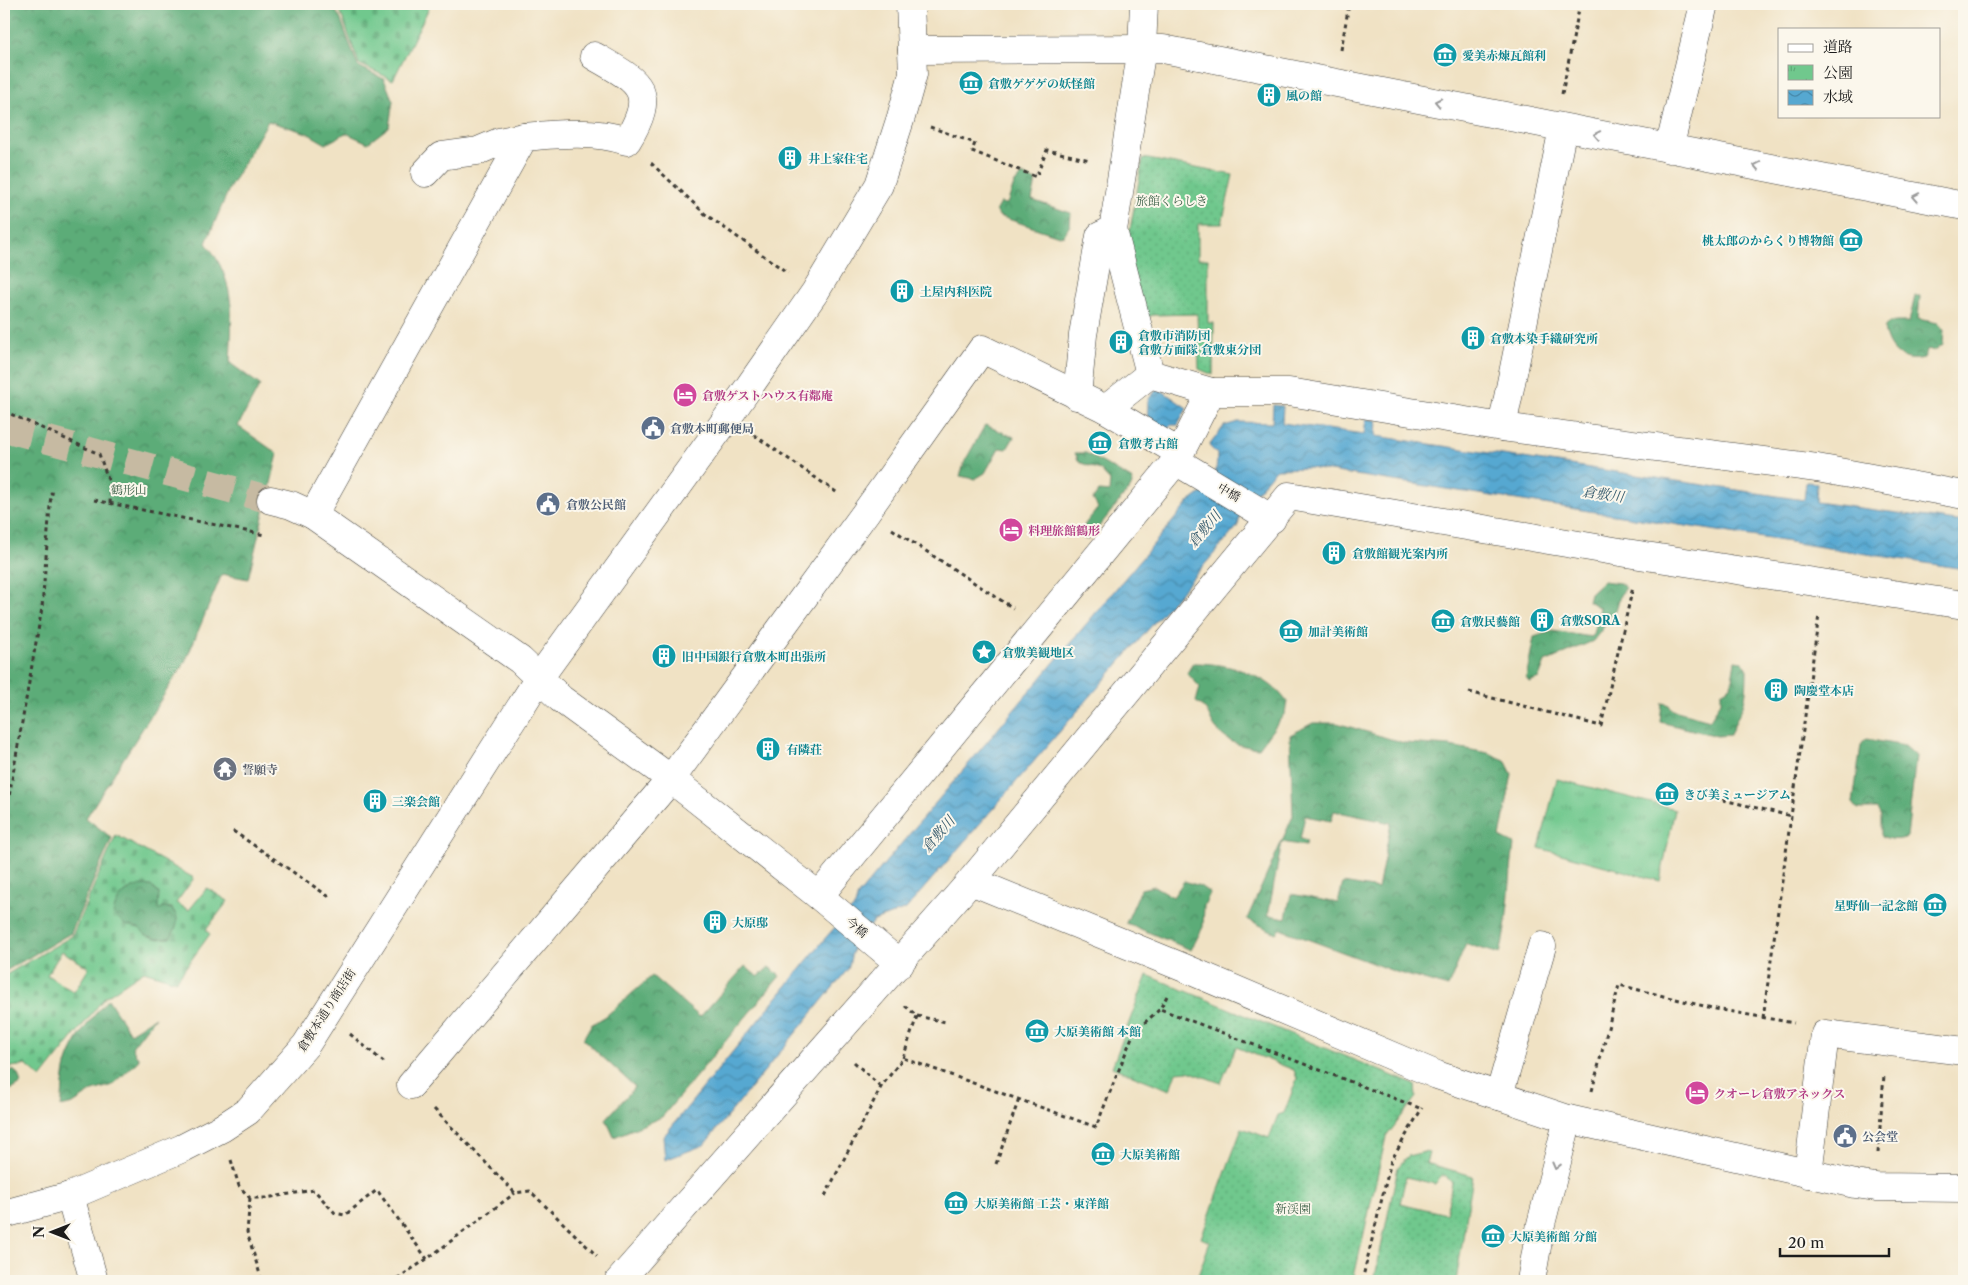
<svg xmlns="http://www.w3.org/2000/svg" width="1968" height="1285" font-family="'Libre Caslon Text','Noto Serif JP',serif">
<style>
.grass{fill:url(#grass-dots);stroke:#467254;fill-rule:evenodd}
.forest{fill:url(#forest-crowns);stroke:#3c644a;fill-rule:evenodd}
.cemetery{fill:url(#cemetery-stones);stroke:#467254;fill-rule:evenodd}
.park{fill:url(#park-tufts);stroke:#467254}
.water{fill:url(#water-waves);stroke:#396276}
.lines{fill:none;stroke-linecap:round;stroke-linejoin:round}
.minor-tunnel{stroke:#c6baa2;stroke-width:28;stroke-dasharray:28 14;stroke-linecap:butt}
.minor-casing{stroke:#3c3a35;stroke-width:29}
.path{stroke:#3c3a35;stroke-width:3;stroke-dasharray:4 4;stroke-linecap:butt}
.minor{stroke:#fff;stroke-width:28}
.oneway{stroke:#999}
.labels{text-anchor:middle;dominant-baseline:central;stroke-width:4;stroke-linejoin:round;paint-order:stroke}
.culture-label{font-size:12px;font-weight:bold;fill:#0d838f;stroke:#fbf7ec;text-anchor:start}
.park-label{font-size:12px;fill:#3e6149;stroke:#fbf7ec}
.hotel-label{font-size:12px;font-weight:bold;fill:#b23c85;stroke:#fbf7ec;text-anchor:start}
.service-label{font-size:12px;font-weight:bold;fill:#4e5e75;stroke:#fbf7ec;text-anchor:start}
.street-label{font-size:12px;fill:#1c1c1c;stroke:#fbf7ec}
.worship-label{font-size:12px;font-weight:bold;fill:#5b616d;stroke:#fbf7ec;text-anchor:start}
.water-label{font-size:14px;font-style:italic;fill:#365b6d;stroke:#fbf7ec}
</style>
<defs>
<pattern id="grass-dots" width="8" height="8" patternUnits="userSpaceOnUse" patternTransform="scale(1.25)"><rect width="8" height="8" fill="#70c88d"/><path d="M2 2h.1M6 6h.1" fill="none" stroke="#60ab79" stroke-width="1.8" stroke-linecap="round"/></pattern>
<pattern id="forest-crowns" width="20" height="18" patternUnits="userSpaceOnUse" patternTransform="scale(1.25)"><rect width="20" height="18" fill="#5cac78"/><path d="M2 6a3 3 0 1 1 6 0M12 15a3 3 0 1 1 6 0" fill="none" stroke="#4b8b62"/></pattern>
<pattern id="cemetery-stones" width="16" height="16" patternUnits="userSpaceOnUse" patternTransform="scale(1.25)"><rect width="16" height="16" fill="#70c88d"/><path d="M2 7V4a2 2 0 0 1 4 0v3zM10 15v-3a2 2 0 0 1 4 0v3z" fill="#60ab79"/></pattern>
<pattern id="park-tufts" width="24" height="20" patternUnits="userSpaceOnUse" patternTransform="scale(1.25)"><rect width="24" height="20" fill="#70c88d"/><path d="M3 7l-1-3M5 7V3M7 7l1-3M15 17l-1-3M17 17v-4M19 17l1-3" fill="none" stroke="#60ab79"/></pattern>
<pattern id="water-waves" width="16" height="10" patternUnits="userSpaceOnUse" patternTransform="scale(1.25)"><rect width="16" height="10" fill="#56a8d1"/><path d="M0 5q4-4 8 0t8 0" fill="none" stroke="#4688a9"/></pattern>
</defs>
<rect width="100%" height="100%" fill="#fbf7ec"/>
<filter id="ink" filterUnits="userSpaceOnUse"><feTurbulence type="fractalNoise" baseFrequency=".02" numOctaves="2"/><feDisplacementMap in="SourceGraphic" scale="10" xChannelSelector="R" yChannelSelector="G"/><feConvolveMatrix kernelMatrix="1 2 1 2 8 2 1 2 1" color-interpolation-filters="sRGB"/></filter>
<filter id="wash" filterUnits="userSpaceOnUse"><feTurbulence type="fractalNoise" baseFrequency=".0096" numOctaves="4" result="noise"/><feDisplacementMap in="SourceGraphic" scale="20" xChannelSelector="R" yChannelSelector="G"/><feGaussianBlur stdDeviation="1.12" result="paint"/><feColorMatrix in="noise" values="0 0 0 0 0 0 0 0 0 0 0 0 0 0 0 0 0 1.4 0 .05"/><feComposite in="paint" operator="in"/></filter>
<g filter="url(#wash)">
<rect width="100%" height="100%" fill="#f0e2c4"/>
<g class="grass">
<path d="M 1143,158 L 1233,175 L 1222,224 L 1198,224 L 1198,259 L 1208,259 L 1208,323 L 1214,323 L 1213,375 L 1199,369 L 1197,314 L 1153,315 L 1143,319 L 1127,246 Z"/>
<path d="M 1147,975 L 1415,1085 L 1416,1097 L 1386,1137 L 1353,1281 L 1196,1281 L 1210,1242 L 1201,1238 L 1242,1128 L 1269,1138 L 1278,1115 L 1284,1113 L 1297,1079 L 1294,1070 L 1236,1047 L 1221,1083 L 1188,1071 L 1176,1072 L 1170,1090 L 1112,1067 Z"/>
<path d="M 1424,1152 L 1429,1153 L 1426,1163 L 1473,1176 L 1456,1281 L 1374,1281 L 1398,1167 L 1408,1156 ZM 1441,1176 L 1446,1176 L 1452,1183 L 1446,1214 L 1400,1203 L 1406,1177 L 1435,1184 Z"/>
</g>
<g class="forest">
<path d="M 4,4 L 332,4 L 341,20 L 358,66 L 384,79 L 393,101 L 389,127 L 368,143 L 346,133 L 326,144 L 307,133 L 268,121 L 229,189 L 206,243 C 237,283 232,316 230,363 L 260,385 L 238,426 L 278,454 L 248,579 L 222,574 L 186,660 L 86,818 L 112,838 L 71,933 L 4,972 Z"/>
<path d="M 1022,175 L 1036,181 L 1032,200 L 1071,213 L 1070,225 L 1064,235 L 1059,236 L 999,216 L 996,210 L 1000,203 L 1007,204 L 1014,184 Z"/>
<path d="M 1915,296 L 1920,296 L 1918,319 L 1938,323 L 1944,330 L 1943,344 L 1934,351 L 1928,349 L 1924,358 C 1901,364 1887,349 1884,328 L 1889,322 L 1909,322 Z"/>
<path d="M 985,425 L 1014,437 L 1007,449 L 999,448 L 985,473 L 975,479 L 960,476 L 965,461 Z"/>
<path d="M 1075,453 L 1086,453 L 1133,480 L 1131,487 L 1088,540 L 1080,537 L 1085,524 L 1098,508 L 1093,499 L 1099,491 L 1109,492 L 1110,481 L 1100,470 L 1079,462 Z"/>
<path d="M 1603,581 L 1620,583 L 1626,588 L 1620,595 L 1616,611 L 1593,641 L 1545,662 L 1539,678 L 1529,682 L 1526,678 L 1534,637 L 1553,631 L 1592,637 L 1600,608 L 1588,601 L 1590,593 Z"/>
<path d="M 1735,661 L 1742,662 L 1747,667 C 1747,680 1747,698 1741,710 C 1737,719 1733,726 1730,735 L 1717,736 L 1660,722 L 1662,703 L 1668,704 L 1673,710 L 1710,720 L 1721,701 L 1721,692 L 1731,686 Z"/>
<path d="M 1193,663 C 1227,663 1267,673 1287,702 L 1285,713 L 1259,748 C 1243,747 1228,743 1217,730 C 1207,718 1212,712 1196,702 L 1200,687 L 1187,673 Z"/>
<path d="M 1313,723 L 1337,723 L 1404,743 L 1450,746 L 1488,753 L 1505,760 L 1512,774 L 1500,837 L 1514,844 C 1509,880 1509,918 1500,954 L 1466,944 L 1448,987 L 1396,972 L 1280,929 L 1276,933 L 1247,919 L 1293,816 L 1290,735 ZM 1334,811 L 1391,823 L 1378,889 L 1343,883 L 1338,903 L 1291,894 L 1286,918 L 1268,915 L 1282,842 L 1305,846 L 1307,841 L 1300,839 L 1305,816 L 1331,821 Z"/>
<path d="M 1866,739 L 1905,746 L 1916,756 L 1907,837 C 1899,841 1887,840 1881,835 L 1881,816 L 1877,809 L 1858,809 L 1853,803 L 1861,745 Z"/>
<path d="M 1184,881 L 1200,886 L 1210,893 L 1204,906 L 1203,927 L 1191,950 L 1126,923 L 1141,889 L 1154,886 L 1173,897 Z"/>
<path d="M 141,885 L 151,886 L 159,894 L 159,909 L 164,907 L 172,909 C 180,920 178,926 170,938 L 158,939 L 146,935 L 139,929 L 125,925 L 113,913 C 118,895 124,891 141,885 Z"/>
<path d="M 745,966 L 758,977 L 769,967 L 780,976 L 662,1117 L 614,1137 L 606,1119 L 635,1087 L 583,1039 L 591,1025 L 606,1016 L 652,976 L 700,1017 Z"/>
<path d="M 108,999 L 130,1033 L 155,1017 L 132,1047 L 139,1060 L 113,1085 L 93,1091 L 73,1104 L 61,1107 C 63,1097 62,1086 64,1076 C 67,1047 90,1020 108,999 Z"/>
<path d="M 13,1070 L 18,1074 L 21,1084 L 13,1089 L 4,1090 L 4,1073 Z"/>
</g>
<g class="cemetery">
<path d="M 335,4 L 431,4 L 393,80 L 359,64 L 343,19 Z"/>
<path d="M 116,835 L 194,878 L 176,903 L 189,910 L 207,888 L 228,901 L 206,930 L 210,934 L 176,981 L 144,971 L 105,997 L 41,1078 L 26,1065 L 4,1068 L 4,976 L 72,936 ZM 141,885 L 151,886 L 159,893 L 158,910 L 164,907 L 172,908 C 180,920 178,926 170,938 L 158,939 L 146,935 L 139,928 L 125,925 L 113,913 C 118,895 125,890 141,885 ZM 62,951 L 89,968 L 74,992 L 47,975 Z"/>
</g>
<path class="park" d="M 1557,779 L 1675,809 L 1660,881 L 1539,848 Z"/>
<g class="water">
<path d="M 1158,388 L 1187,408 L 1178,425 L 1171,425 L 1163,434 L 1147,425 L 1148,400 Z"/>
<path d="M 1273,405 L 1283,406 L 1282,423 L 1364,434 L 1366,419 L 1377,420 L 1376,436 L 1804,500 L 1806,482 L 1817,483 L 1816,502 L 1964,522 L 1964,569 L 1310,468 L 1276,469 L 1241,511 L 1238,526 L 906,909 L 874,921 L 853,949 L 848,969 L 704,1145 L 665,1160 L 663,1137 L 827,936 L 855,906 L 858,895 L 1189,502 C 1210,487 1217,481 1217,454 L 1209,446 L 1224,426 L 1238,422 L 1272,423 Z"/>
</g>
</g>
<g filter="url(#ink)">
<g class="lines">
<path class="minor-tunnel" d="M 4,428 L 271,500"/>
<defs>
<g id="minor">
<path d="M 912,50 L 1163,49 L 1964,206"/>
<path d="M 1669,149 L 1704,4"/>
<path d="M 425,173 L 441,156 L 478,151 L 499,142 L 524,137"/>
<path d="M 1113,230 L 1150,374 L 1211,392"/>
<path d="M 1077,396 L 1083,335 L 1100,236 L 1113,230 L 1142,48 L 1144,4"/>
<path d="M 1106,409 L 1150,374"/>
<path d="M 1502,427 L 1563,128"/>
<path d="M 1176,461 L 1272,519"/>
<path d="M 271,500 L 291,505 L 313,515 L 520,660 L 561,699 L 671,779 L 819,896 L 900,964"/>
<path d="M 313,515 L 524,137 C 557,134 595,130 627,141 C 659,89 637,81 594,56"/>
<path d="M 971,881 L 1182,967 L 1437,1075 L 1568,1119 L 1855,1184 L 1876,1187 L 1964,1188"/>
<path d="M 819,896 L 1176,461 L 1211,392 L 1289,392 L 1502,427 L 1817,468 L 1964,495"/>
<path d="M 411,1085 L 671,779 L 866,512 L 982,349 L 1106,409 L 1180,453"/>
<path d="M 1499,1096 L 1542,946"/>
<path d="M 1808,1174 L 1825,1034 L 1964,1051"/>
<path d="M 70,1196 L 94,1281"/>
<path d="M 4,1214 L 70,1196 L 183,1148 L 222,1128 L 248,1111 L 306,1045 L 539,678 L 728,417 L 815,292 L 879,185 L 901,117 L 913,74 L 910,4"/>
<path d="M 619,1281 L 971,881 L 1289,496 L 1620,552 L 1964,605"/>
<path d="M 1531,1281 L 1541,1224 L 1568,1119"/>
</g>
</defs>
<use href="#minor" class="minor-casing"/>
<g class="path">
<path d="M 1341,50 L 1349,4"/>
<path d="M 1562,94 L 1580,4"/>
<path d="M 930,127 L 975,143 L 972,151 L 1036,177 L 1047,150 L 1090,160"/>
<path d="M 651,163 L 705,214 L 788,273"/>
<path d="M 4,411 L 99,454 L 111,488 L 110,503"/>
<path d="M 754,435 L 839,494"/>
<path d="M 94,500 L 265,535"/>
<path d="M 892,529 L 1013,608"/>
<path d="M 1469,692 L 1601,726 L 1633,587"/>
<path d="M 1715,798 L 1791,816"/>
<path d="M 4,808 L 7,808 L 42,608 L 51,493 L 57,494"/>
<path d="M 233,831 L 331,898"/>
<path d="M 1167,996 L 1160,1009 L 1422,1109"/>
<path d="M 917,1016 L 946,1022"/>
<path d="M 1763,1018 L 1819,615"/>
<path d="M 350,1034 L 386,1064"/>
<path d="M 903,1058 L 917,1016 L 904,1005"/>
<path d="M 854,1062 L 881,1087"/>
<path d="M 1592,1091 L 1619,985 L 1716,1009 L 1794,1023"/>
<path d="M 434,1109 L 515,1193 L 530,1191 L 597,1256"/>
<path d="M 1878,1153 L 1884,1075"/>
<path d="M 231,1160 L 239,1186 L 250,1198 L 266,1198 L 314,1190 L 335,1213 L 345,1215 L 377,1190 L 427,1259"/>
<path d="M 996,1164 L 1019,1099"/>
<path d="M 825,1196 L 881,1087 L 903,1058 L 1096,1127 L 1134,1032 L 1160,1009"/>
<path d="M 250,1198 L 247,1232 L 262,1281"/>
<path d="M 389,1281 L 398,1278 L 427,1259 L 515,1193"/>
<path d="M 1362,1281 L 1391,1161 L 1422,1108"/>
</g>
<use href="#minor" class="minor"/>
</g>
<defs><path id="oneway-chevron" d="M-2-3.5L2.5 0L-2 3.5" fill="none" stroke-width="1.6" stroke-linecap="round" stroke-linejoin="round" transform="scale(1.25)"/></defs>
<g class="oneway">
<use href="#oneway-chevron" transform="translate(1438 102) rotate(-168)"/>
<use href="#oneway-chevron" transform="translate(1597 135) rotate(-169)"/>
<use href="#oneway-chevron" transform="translate(1757 166) rotate(-169)"/>
<use href="#oneway-chevron" transform="translate(1916 197) rotate(-169)"/>
<use href="#oneway-chevron" transform="translate(1556 1166) rotate(104)"/>
</g>
</g>
<defs>
<symbol id="museum-disc" viewBox="-11 -11 22 22"><circle r="9.5" fill="#0f9aa8" stroke="#fbf7ec"/><path d="M0-6L6-3V-2H-6V-3ZM-5-1h2V3h-2ZM-1-1h2V3h-2ZM3-1h2V3H3ZM-6 4H6V6H-6Z" fill="#fff"/></symbol>
<symbol id="building-disc" viewBox="-11 -11 22 22"><circle r="9.5" fill="#0f9aa8" stroke="#fbf7ec"/><path d="M-4-6H4V6H1V3H-1V6H-4ZM-2.5-4.3h1.7v1.8h-1.7ZM.8-4.3h1.7v1.8H.8ZM-2.5-1h1.7V.8h-1.7ZM.8-1h1.7V.8H.8Z" fill="#fff"/></symbol>
<symbol id="hotel-disc" viewBox="-11 -11 22 22"><circle r="9.5" fill="#d1479c" stroke="#fbf7ec"/><path d="M-6-4.5h1.5V1H6V5H4.5V3h-9V5H-6ZM-4 0a1.8 1.8 0 1 1 3.6 0ZM.5 0V-2.5h3Q6-2.5 6 0Z" fill="#fff"/></symbol>
<symbol id="civic-disc" viewBox="-11 -11 22 22"><circle r="9.5" fill="#5c6f8a" stroke="#fbf7ec"/><path d="M-.6-6.5H3V-4.5H.6V-3L4-1V1h2V6H-6V1h2V-1L-.6-3ZM-1.2 2.5V6h2.4V2.5Z" fill="#fff"/></symbol>
<symbol id="sight-disc" viewBox="-11 -11 22 22"><circle r="9.5" fill="#0f9aa8" stroke="#fbf7ec"/><path d="M0-6L1.8-2.2L6-1.7L2.9 1.2L3.7 5.4L0 3.3L-3.7 5.4L-2.9 1.2L-6-1.7L-1.8-2.2Z" fill="#fff"/></symbol>
<symbol id="temple-disc" viewBox="-11 -11 22 22"><circle r="9.5" fill="#6b7280" stroke="#fbf7ec"/><path d="M0-6L5-2H3V0L6.5 2.5H4V6H1.5V3h-3V6H-4V2.5H-6.5L-3 0V-2H-5Z" fill="#fff"/></symbol>
</defs>
<g fill-rule="evenodd">
<use href="#museum-disc" x="1431" y="41" width="28" height="28"/>
<use href="#museum-disc" x="957" y="69" width="28" height="28"/>
<use href="#building-disc" x="1255" y="81" width="28" height="28"/>
<use href="#building-disc" x="776" y="144" width="28" height="28"/>
<use href="#museum-disc" x="1837" y="226" width="28" height="28"/>
<use href="#building-disc" x="888" y="277" width="28" height="28"/>
<use href="#building-disc" x="1459" y="324" width="28" height="28"/>
<use href="#building-disc" x="1107" y="328" width="28" height="28"/>
<use href="#hotel-disc" x="671" y="381" width="28" height="28"/>
<use href="#civic-disc" x="639" y="414" width="28" height="28"/>
<use href="#museum-disc" x="1086" y="429" width="28" height="28"/>
<use href="#civic-disc" x="534" y="490" width="28" height="28"/>
<use href="#hotel-disc" x="997" y="516" width="28" height="28"/>
<use href="#building-disc" x="1320" y="539" width="28" height="28"/>
<use href="#building-disc" x="1528" y="606" width="28" height="28"/>
<use href="#museum-disc" x="1429" y="607" width="28" height="28"/>
<use href="#museum-disc" x="1277" y="617" width="28" height="28"/>
<use href="#sight-disc" x="970" y="638" width="28" height="28"/>
<use href="#building-disc" x="650" y="642" width="28" height="28"/>
<use href="#building-disc" x="1762" y="676" width="28" height="28"/>
<use href="#building-disc" x="754" y="735" width="28" height="28"/>
<use href="#temple-disc" x="211" y="755" width="28" height="28"/>
<use href="#museum-disc" x="1653" y="780" width="28" height="28"/>
<use href="#building-disc" x="361" y="787" width="28" height="28"/>
<use href="#museum-disc" x="1921" y="891" width="28" height="28"/>
<use href="#building-disc" x="701" y="908" width="28" height="28"/>
<use href="#museum-disc" x="1023" y="1017" width="28" height="28"/>
<use href="#hotel-disc" x="1683" y="1079" width="28" height="28"/>
<use href="#civic-disc" x="1831" y="1122" width="28" height="28"/>
<use href="#museum-disc" x="1089" y="1140" width="28" height="28"/>
<use href="#museum-disc" x="942" y="1189" width="28" height="28"/>
<use href="#museum-disc" x="1479" y="1222" width="28" height="28"/>
</g>
<g class="labels">
<g class="culture-label">
<text x="1462" y="55">愛美赤煉瓦館利</text>
<text x="988" y="83">倉敷ゲゲゲの妖怪館</text>
<text x="1286" y="95">風の館</text>
<text x="808" y="158">井上家住宅</text>
<text x="1834" y="240" text-anchor="end">桃太郎のからくり博物館</text>
<text x="920" y="291">土屋内科医院</text>
<text x="1138" y="335">倉敷市消防団<tspan x="1138" dy="14">倉敷方面隊 倉敷東分団</tspan></text>
<text x="1490" y="338">倉敷本染手織研究所</text>
<text x="1118" y="443">倉敷考古館</text>
<text x="1352" y="553">倉敷館観光案内所</text>
<text x="1560" y="620">倉敷SORA</text>
<text x="1460" y="621">倉敷民藝館</text>
<text x="1308" y="631">加計美術館</text>
<text x="1002" y="652">倉敷美観地区</text>
<text x="682" y="656">旧中国銀行倉敷本町出張所</text>
<text x="1794" y="690">陶慶堂本店</text>
<text x="786" y="749">有隣荘</text>
<text x="1684" y="794">きび美ミュージアム</text>
<text x="392" y="801">三楽会館</text>
<text x="1918" y="905" text-anchor="end">星野仙一記念館</text>
<text x="732" y="922">大原邸</text>
<text x="1054" y="1031">大原美術館 本館</text>
<text x="1120" y="1154">大原美術館</text>
<text x="974" y="1203">大原美術館 工芸・東洋館</text>
<text x="1510" y="1236">大原美術館 分館</text>
</g>
<g class="park-label">
<text x="1172" y="200">旅館くらしき</text>
<text x="129" y="489">鶴形山</text>
<text x="1293" y="1208">新渓園</text>
</g>
<g class="hotel-label">
<text x="702" y="395">倉敷ゲストハウス有鄰庵</text>
<text x="1028" y="530">料理旅館鶴形</text>
<text x="1714" y="1093">クオーレ倉敷アネックス</text>
</g>
<g class="service-label">
<text x="670" y="428">倉敷本町郵便局</text>
<text x="566" y="504">倉敷公民館</text>
<text x="1862" y="1136">公会堂</text>
</g>
<g class="street-label">
<text transform="translate(1229 492) rotate(31)">中橋</text>
<text transform="translate(857 927) rotate(40)">今橋</text>
<text transform="translate(326 1010) rotate(-57)">倉敷本通り商店街</text>
</g>
<g class="worship-label">
<text x="242" y="769">誓願寺</text>
</g>
<g class="water-label">
<text transform="translate(1603 494) rotate(8)">倉敷川</text>
<text transform="translate(1204 529) rotate(-49)">倉敷川</text>
<text transform="translate(938 834) rotate(-49)">倉敷川</text>
</g>
</g>
<rect width="1968" height="1285" fill="none" stroke="#fbf7ec" stroke-width="20"/>
<rect x="1778" y="28" width="162" height="90" fill="#fbf7ec" stroke="#a29f99"/>
<rect x="1788" y="44" width="25" height="8" fill="#ffffff" stroke="#a29f99"/>
<text x="1823" y="52" font-size="15" fill="#1c1c1c">道路</text>
<rect x="1788" y="65" width="25" height="15" fill="url(#park-tufts)" stroke="#a29f99"/>
<text x="1823" y="78" font-size="15" fill="#1c1c1c">公園</text>
<rect x="1788" y="90" width="25" height="15" fill="url(#water-waves)" stroke="#a29f99"/>
<text x="1823" y="102" font-size="15" fill="#1c1c1c">水域</text>
<g transform="translate(52 1232) rotate(270)" stroke="#fbf7ec" stroke-width="4" paint-order="stroke">
<path d="M0-4L9 19L0 12L-9 19Z" fill="#1c1c1c"/>
<text y="-8" font-size="14" font-weight="bold" text-anchor="middle" fill="#1c1c1c">N</text>
</g>
<path d="M1780 1248v8h109v-8" fill="none" stroke="#1c1c1c" stroke-width="2.5"/>
<text x="1788" y="1248" font-size="15" fill="#1c1c1c" stroke="#fbf7ec" stroke-width="4" paint-order="stroke">20 m</text>
</svg>
